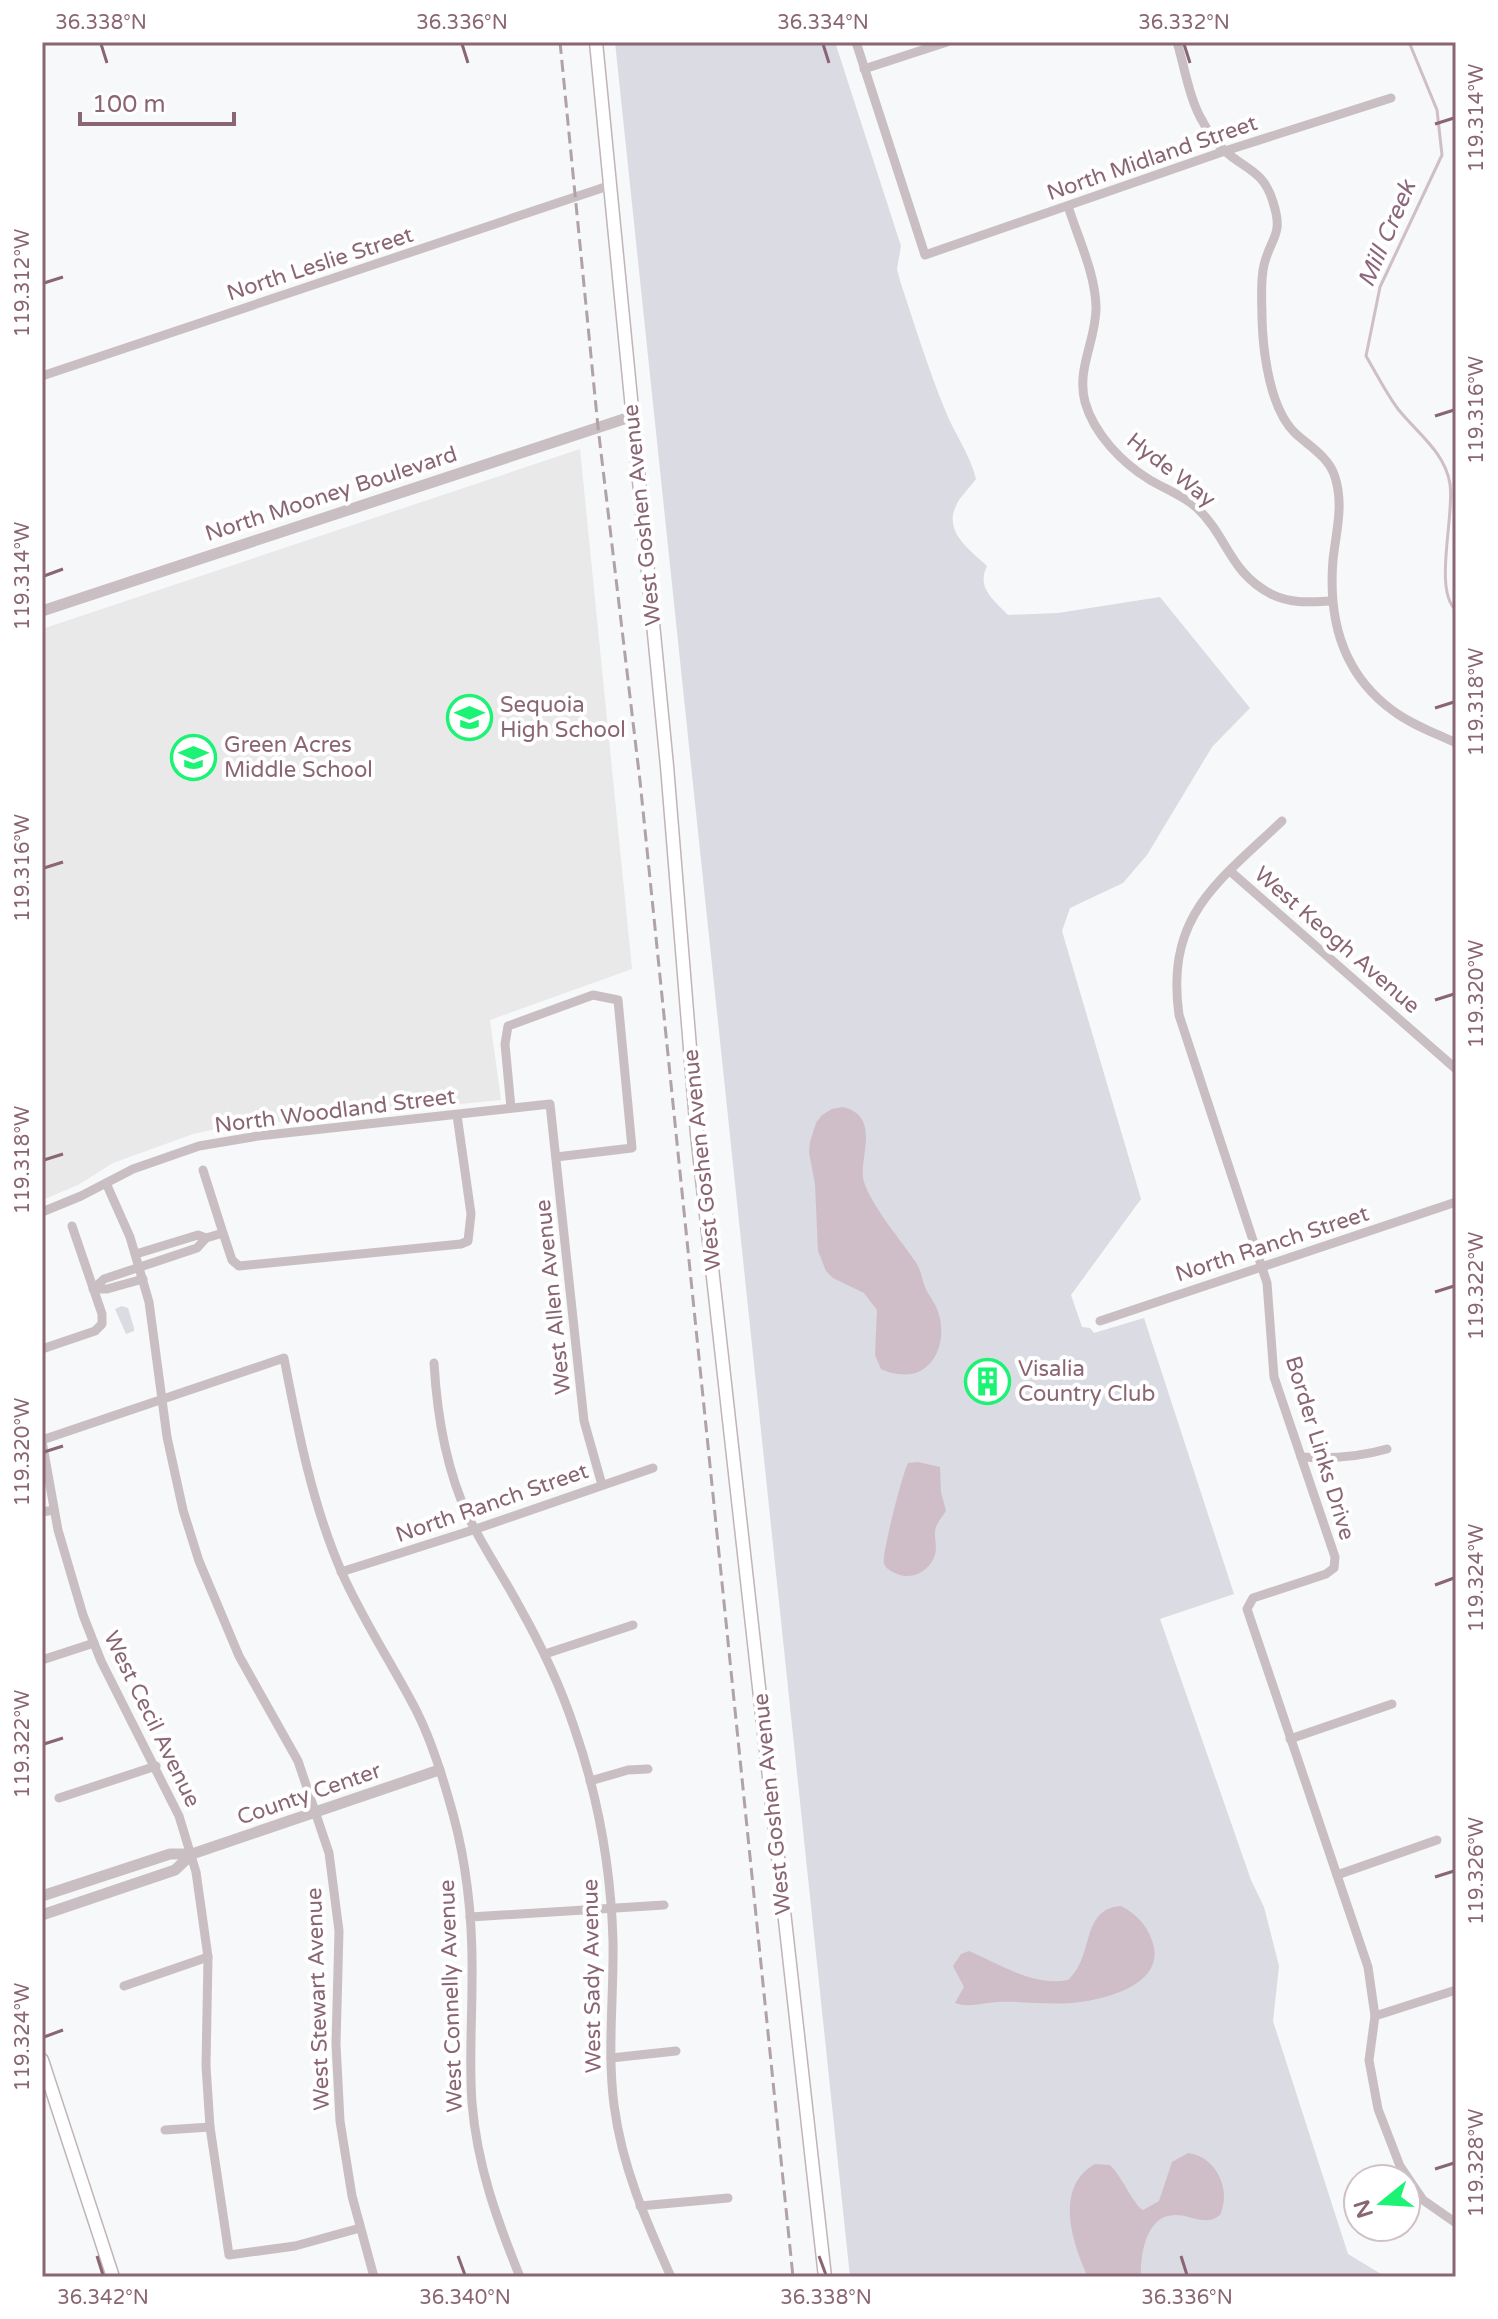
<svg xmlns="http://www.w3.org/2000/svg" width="1498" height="2319" font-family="'Varela Round',sans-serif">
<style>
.built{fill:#e9e9ea}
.green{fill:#dadbe3}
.water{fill:#cfbec7}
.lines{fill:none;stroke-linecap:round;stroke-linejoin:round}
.stream{stroke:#cfbec7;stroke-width:3}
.secondary-casing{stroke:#c0b4b8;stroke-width:15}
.minor{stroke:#c9bfc3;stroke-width:9}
.tertiary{stroke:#c9bfc3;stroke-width:11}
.secondary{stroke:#fff;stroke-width:12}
.rail{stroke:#b1a2a8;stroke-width:3;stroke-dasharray:12 6;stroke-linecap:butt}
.ticks{fill:none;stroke:#8a6573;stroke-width:3}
.labels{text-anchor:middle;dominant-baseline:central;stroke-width:8;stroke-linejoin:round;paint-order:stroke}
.street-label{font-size:22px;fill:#8a6573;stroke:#fff}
.poi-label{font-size:22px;fill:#8a6573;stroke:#fff;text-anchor:start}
.water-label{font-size:24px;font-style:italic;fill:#8c667b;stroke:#fff}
.neatline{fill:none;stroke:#8a6573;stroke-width:3}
.ticks-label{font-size:20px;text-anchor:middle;fill:#8a6573}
</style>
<rect width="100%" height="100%" fill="#f6f8f9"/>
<path class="built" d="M 580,449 L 632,969 L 490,1020 L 501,1100 L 225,1127 L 193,1134 L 113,1163 L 78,1185 L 42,1200 L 42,629 Z"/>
<g class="green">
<path d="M 615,42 L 835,42 L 901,246 L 897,269 L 901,284 C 915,326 928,368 945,410 C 954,433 970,454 976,479 C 970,488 960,496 956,506 C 943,532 971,551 987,566 C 976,588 994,600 1008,615 L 1058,613 L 1160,597 L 1250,708 L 1212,747 L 1147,855 L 1123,883 L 1070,908 L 1062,931 L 1141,1199 L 1071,1295 L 1082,1327 L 1090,1328 L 1094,1333 L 1144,1318 L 1234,1594 L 1160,1619 L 1251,1880 L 1264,1907 L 1279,1966 L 1273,2021 L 1348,2254 L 1386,2277 L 850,2277 Z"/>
<path d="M 122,1306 L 128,1308 L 134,1328 L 134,1331 L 126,1334 L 115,1309 Z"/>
</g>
<g class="water">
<path d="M 843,1107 C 883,1117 857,1160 864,1182 C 872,1207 901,1240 917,1264 C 921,1271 922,1279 925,1287 C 927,1293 931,1297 934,1303 C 946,1323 944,1357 922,1370 C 911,1377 893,1375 881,1369 L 875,1355 L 877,1310 L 864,1293 L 833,1278 L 826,1271 L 818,1251 L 815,1184 L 809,1152 L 810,1142 L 816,1123 L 822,1115 L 832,1109 Z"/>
<path d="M 918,1462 L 940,1467 L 941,1492 L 946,1511 C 943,1516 938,1521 936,1527 C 932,1540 941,1548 931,1563 C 925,1571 916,1577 905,1576 C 898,1575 887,1571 884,1564 C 881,1556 903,1472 908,1463 Z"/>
<path d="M 1121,1906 C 1138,1915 1150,1928 1154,1948 C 1161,1987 1100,2001 1071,2003 C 1047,2005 1022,2001 997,2002 C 983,2003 968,2008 955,2003 L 964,1987 L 953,1966 L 961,1954 L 969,1951 C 1000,1964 1033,1987 1068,1980 C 1095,1956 1080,1909 1121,1906 Z"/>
<path d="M 1188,2153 C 1216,2156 1232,2190 1220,2215 C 1206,2227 1192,2215 1176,2215 C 1146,2214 1140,2255 1141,2277 L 1088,2277 C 1072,2242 1054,2187 1095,2164 L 1110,2165 C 1123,2178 1133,2204 1143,2210 L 1159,2201 L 1172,2162 Z"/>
</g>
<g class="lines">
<path class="stream" d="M 1409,42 L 1437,110 L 1442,155 L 1380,287 L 1366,356 C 1376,373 1386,393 1398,409 C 1417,433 1445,452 1450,484 C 1455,514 1433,591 1456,610"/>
<defs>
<g id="secondary">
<path d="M 596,42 L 667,766 L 697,1134 L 825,2277"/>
<path d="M 42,2060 L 113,2277"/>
</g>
</defs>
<use href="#secondary" class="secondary-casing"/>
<g class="minor">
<path d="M 856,42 L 925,255 L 1225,151 L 1391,98"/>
<path d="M 1177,42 C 1184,65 1190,102 1203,122 C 1208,132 1217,144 1225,151 C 1246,170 1264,171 1273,202 C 1284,236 1271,236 1264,265 C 1260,281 1262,303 1262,319 C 1263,353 1270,409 1295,433 C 1309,446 1329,457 1335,477 C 1344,506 1336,531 1333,560 C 1328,620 1342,673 1392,710 C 1410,724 1435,733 1456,743"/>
<path d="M 864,69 L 947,42"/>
<path d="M 1068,206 C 1078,238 1095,273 1096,306 C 1097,339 1076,368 1085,402 C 1094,434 1122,463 1150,480 C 1165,489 1184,496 1197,508 C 1228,537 1229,572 1271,594 C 1291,604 1310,602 1331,601"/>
<path d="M 42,376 L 608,186"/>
<path d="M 1282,821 C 1217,883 1165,916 1179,1015 L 1267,1283 L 1274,1377 L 1335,1557 L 1334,1568 L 1326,1574 L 1253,1598 L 1247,1609 L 1368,1967 L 1375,2016 L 1369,2060 L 1378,2109 L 1400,2166 L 1423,2200 L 1456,2223"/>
<path d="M 1230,871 L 1456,1069"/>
<path d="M 511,1108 L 505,1044 L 508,1026 L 593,995 L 618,1000 L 632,1148 L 556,1157"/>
<path d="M 106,1183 L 130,1237 L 149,1302 L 167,1437 L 183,1510 L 199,1561 L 239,1656 L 298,1761 L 329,1853 L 339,1931 L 336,2044 L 340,2121 L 352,2196 L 374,2277"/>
<path d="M 42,1212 L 81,1196 L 133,1169 L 199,1146 L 258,1136 L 550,1104 L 584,1421 L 602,1485"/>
<path d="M 223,1233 L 232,1260 L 239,1266 L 461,1244 L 468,1241 L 471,1214 L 457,1115"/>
<path d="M 136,1254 L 198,1235 L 206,1238"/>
<path d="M 143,1279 L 107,1289 L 93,1289 L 104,1279 L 197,1248 L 206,1238 L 223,1233 L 203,1170"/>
<path d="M 1100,1321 L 1456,1202"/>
<path d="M 42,1349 L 95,1331 L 102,1324 L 102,1314 L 72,1226"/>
<path d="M 434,1363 C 437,1415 446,1469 468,1516 C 483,1547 503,1576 519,1606 C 541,1645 560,1685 574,1727 C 598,1796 611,1869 613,1941 C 614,1996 607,2050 614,2105 C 622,2167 646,2221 671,2277"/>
<path d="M 42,1440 L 284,1358 C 298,1431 312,1504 342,1573 C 363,1621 393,1665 417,1712 C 432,1742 444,1781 453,1814 C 468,1869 473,1926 472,1982 C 472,2023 469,2062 472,2103 C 477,2165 497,2220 520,2277"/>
<path d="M 42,1441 L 58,1530 L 83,1615 L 101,1661 L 179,1816 L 196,1872 L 208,1957 L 206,2066 L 210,2127 L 229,2255 L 295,2246 L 360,2228"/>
<path d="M 1301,1457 C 1330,1459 1359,1457 1387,1449"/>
<path d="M 42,1512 L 54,1510"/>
<path d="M 341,1572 L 476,1529 L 653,1468"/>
<path d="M 545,1654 L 633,1625"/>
<path d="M 42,1660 L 94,1643"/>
<path d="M 1290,1739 L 1392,1704"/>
<path d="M 590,1781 L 628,1770 L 648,1769"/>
<path d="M 59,1798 L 156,1766"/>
<path d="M 1337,1875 L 1437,1840"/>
<path d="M 470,1917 L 664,1905"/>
<path d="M 124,1986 L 208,1957"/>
<path d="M 1375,2016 L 1456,1990"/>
<path d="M 611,2058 L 676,2051"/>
<path d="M 165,2130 L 210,2127"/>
<path d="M 640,2206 L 728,2198"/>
</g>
<g class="tertiary">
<path d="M 42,611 L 633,416"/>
<path d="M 42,1896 L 170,1854 L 192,1854 L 439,1770"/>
<path d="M 42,1915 L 175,1870 L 192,1854"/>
</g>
<use href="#secondary" class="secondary"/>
<path class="rail" d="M 560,42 L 598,427 L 640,781 L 793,2277"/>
</g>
<path class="ticks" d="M 101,44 L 107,63M 462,44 L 468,63M 823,44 L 829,63M 1184,44 L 1190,63M 1435,124 L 1454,118M 44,283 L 63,277M 1435,416 L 1454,410M 44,576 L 63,569M 1435,708 L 1454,702M 44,868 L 63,862M 1435,1000 L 1454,994M 44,1160 L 63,1154M 1435,1292 L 1454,1286M 44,1452 L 63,1446M 1435,1585 L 1454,1578M 44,1744 L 63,1738M 1435,1877 L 1454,1871M 44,2037 L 63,2030M 1435,2169 L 1454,2163M 97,2256 L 103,2275M 458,2256 L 465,2275M 819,2256 L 826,2275M 1181,2256 L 1187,2275"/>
<defs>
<symbol id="school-ring" viewBox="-11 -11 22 22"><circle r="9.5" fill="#fff" stroke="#1cf375" stroke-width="1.5"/><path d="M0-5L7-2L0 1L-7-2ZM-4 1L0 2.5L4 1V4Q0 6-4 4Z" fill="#1cf375"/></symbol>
<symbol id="building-ring" viewBox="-11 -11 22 22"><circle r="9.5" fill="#fff" stroke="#1cf375" stroke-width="1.5"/><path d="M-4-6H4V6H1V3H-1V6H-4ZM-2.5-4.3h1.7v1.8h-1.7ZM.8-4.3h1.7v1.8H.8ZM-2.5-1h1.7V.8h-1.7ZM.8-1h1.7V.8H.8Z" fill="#1cf375"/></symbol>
</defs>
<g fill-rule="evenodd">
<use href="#school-ring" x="444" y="692" width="51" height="51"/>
<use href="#school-ring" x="168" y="732" width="51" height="51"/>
<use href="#building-ring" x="962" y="1356" width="51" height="51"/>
</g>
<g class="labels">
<g class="street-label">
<text transform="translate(1152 158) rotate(-19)">North Midland Street</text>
<text transform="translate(320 264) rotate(-18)">North Leslie Street</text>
<text transform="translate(1171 470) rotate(38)">Hyde Way</text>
<text transform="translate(331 494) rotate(-18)">North Mooney Boulevard</text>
<text transform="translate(642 515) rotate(-96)">West Goshen Avenue</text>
<text transform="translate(1337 940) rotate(41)">West Keogh Avenue</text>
<text transform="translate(335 1111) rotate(-7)">North Woodland Street</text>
<text transform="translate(702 1160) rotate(-96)">West Goshen Avenue</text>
<text transform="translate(1272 1244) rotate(-18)">North Ranch Street</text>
<text transform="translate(553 1297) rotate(-96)">West Allen Avenue</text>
<text transform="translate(1320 1448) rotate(73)">Border Links Drive</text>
<text transform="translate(492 1503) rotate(-19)">North Ranch Street</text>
<text transform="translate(152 1719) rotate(64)">West Cecil Avenue</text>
<text transform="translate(309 1794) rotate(-19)">County Center</text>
<text transform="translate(772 1804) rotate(-96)">West Goshen Avenue</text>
<text transform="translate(592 1976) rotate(-91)">West Sady Avenue</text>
<text transform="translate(451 1996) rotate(-92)">West Connelly Avenue</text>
<text transform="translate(318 1999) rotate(-92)">West Stewart Avenue</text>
</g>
<g class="poi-label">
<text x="500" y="705">Sequoia<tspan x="500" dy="25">High School</tspan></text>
<text x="224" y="745">Green Acres<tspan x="224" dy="25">Middle School</tspan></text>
<text x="1018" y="1369">Visalia<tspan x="1018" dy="25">Country Club</tspan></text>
</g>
<g class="water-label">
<text transform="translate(1387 234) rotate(-67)">Mill Creek</text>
</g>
</g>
<rect width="1498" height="2319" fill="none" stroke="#ffffff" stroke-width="88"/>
<g transform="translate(1382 2203) rotate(252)"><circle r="38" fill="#ffffff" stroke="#d0c1c7" stroke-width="2"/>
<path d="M0-6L14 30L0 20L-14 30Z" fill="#1cf375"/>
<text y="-12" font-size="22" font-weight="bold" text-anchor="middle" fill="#8a6573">N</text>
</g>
<path d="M80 112v12h154v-12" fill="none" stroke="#8a6573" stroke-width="4"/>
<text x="92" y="112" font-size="24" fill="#8a6573" stroke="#ffffff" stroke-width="6" paint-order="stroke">100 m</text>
<rect x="44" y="44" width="1410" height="2231" class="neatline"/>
<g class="ticks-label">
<text x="101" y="29">36.338°N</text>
<text x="462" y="29">36.336°N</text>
<text x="823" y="29">36.334°N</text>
<text x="1184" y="29">36.332°N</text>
<text transform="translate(1476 118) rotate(-90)" y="7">119.314°W</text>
<text transform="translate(22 283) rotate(-90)" y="7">119.312°W</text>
<text transform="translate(1476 410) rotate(-90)" y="7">119.316°W</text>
<text transform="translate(22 576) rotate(-90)" y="7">119.314°W</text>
<text transform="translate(1476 702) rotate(-90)" y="7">119.318°W</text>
<text transform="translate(22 868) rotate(-90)" y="7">119.316°W</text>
<text transform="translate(1476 994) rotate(-90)" y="7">119.320°W</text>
<text transform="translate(22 1160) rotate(-90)" y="7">119.318°W</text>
<text transform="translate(1476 1286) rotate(-90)" y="7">119.322°W</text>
<text transform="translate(22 1452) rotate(-90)" y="7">119.320°W</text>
<text transform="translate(1476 1578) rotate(-90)" y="7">119.324°W</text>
<text transform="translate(22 1744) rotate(-90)" y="7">119.322°W</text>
<text transform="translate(1476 1871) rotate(-90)" y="7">119.326°W</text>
<text transform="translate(22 2037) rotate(-90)" y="7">119.324°W</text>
<text transform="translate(1476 2163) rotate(-90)" y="7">119.328°W</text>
<text x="103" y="2304">36.342°N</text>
<text x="465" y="2304">36.340°N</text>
<text x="826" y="2304">36.338°N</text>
<text x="1187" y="2304">36.336°N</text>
</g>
</svg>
